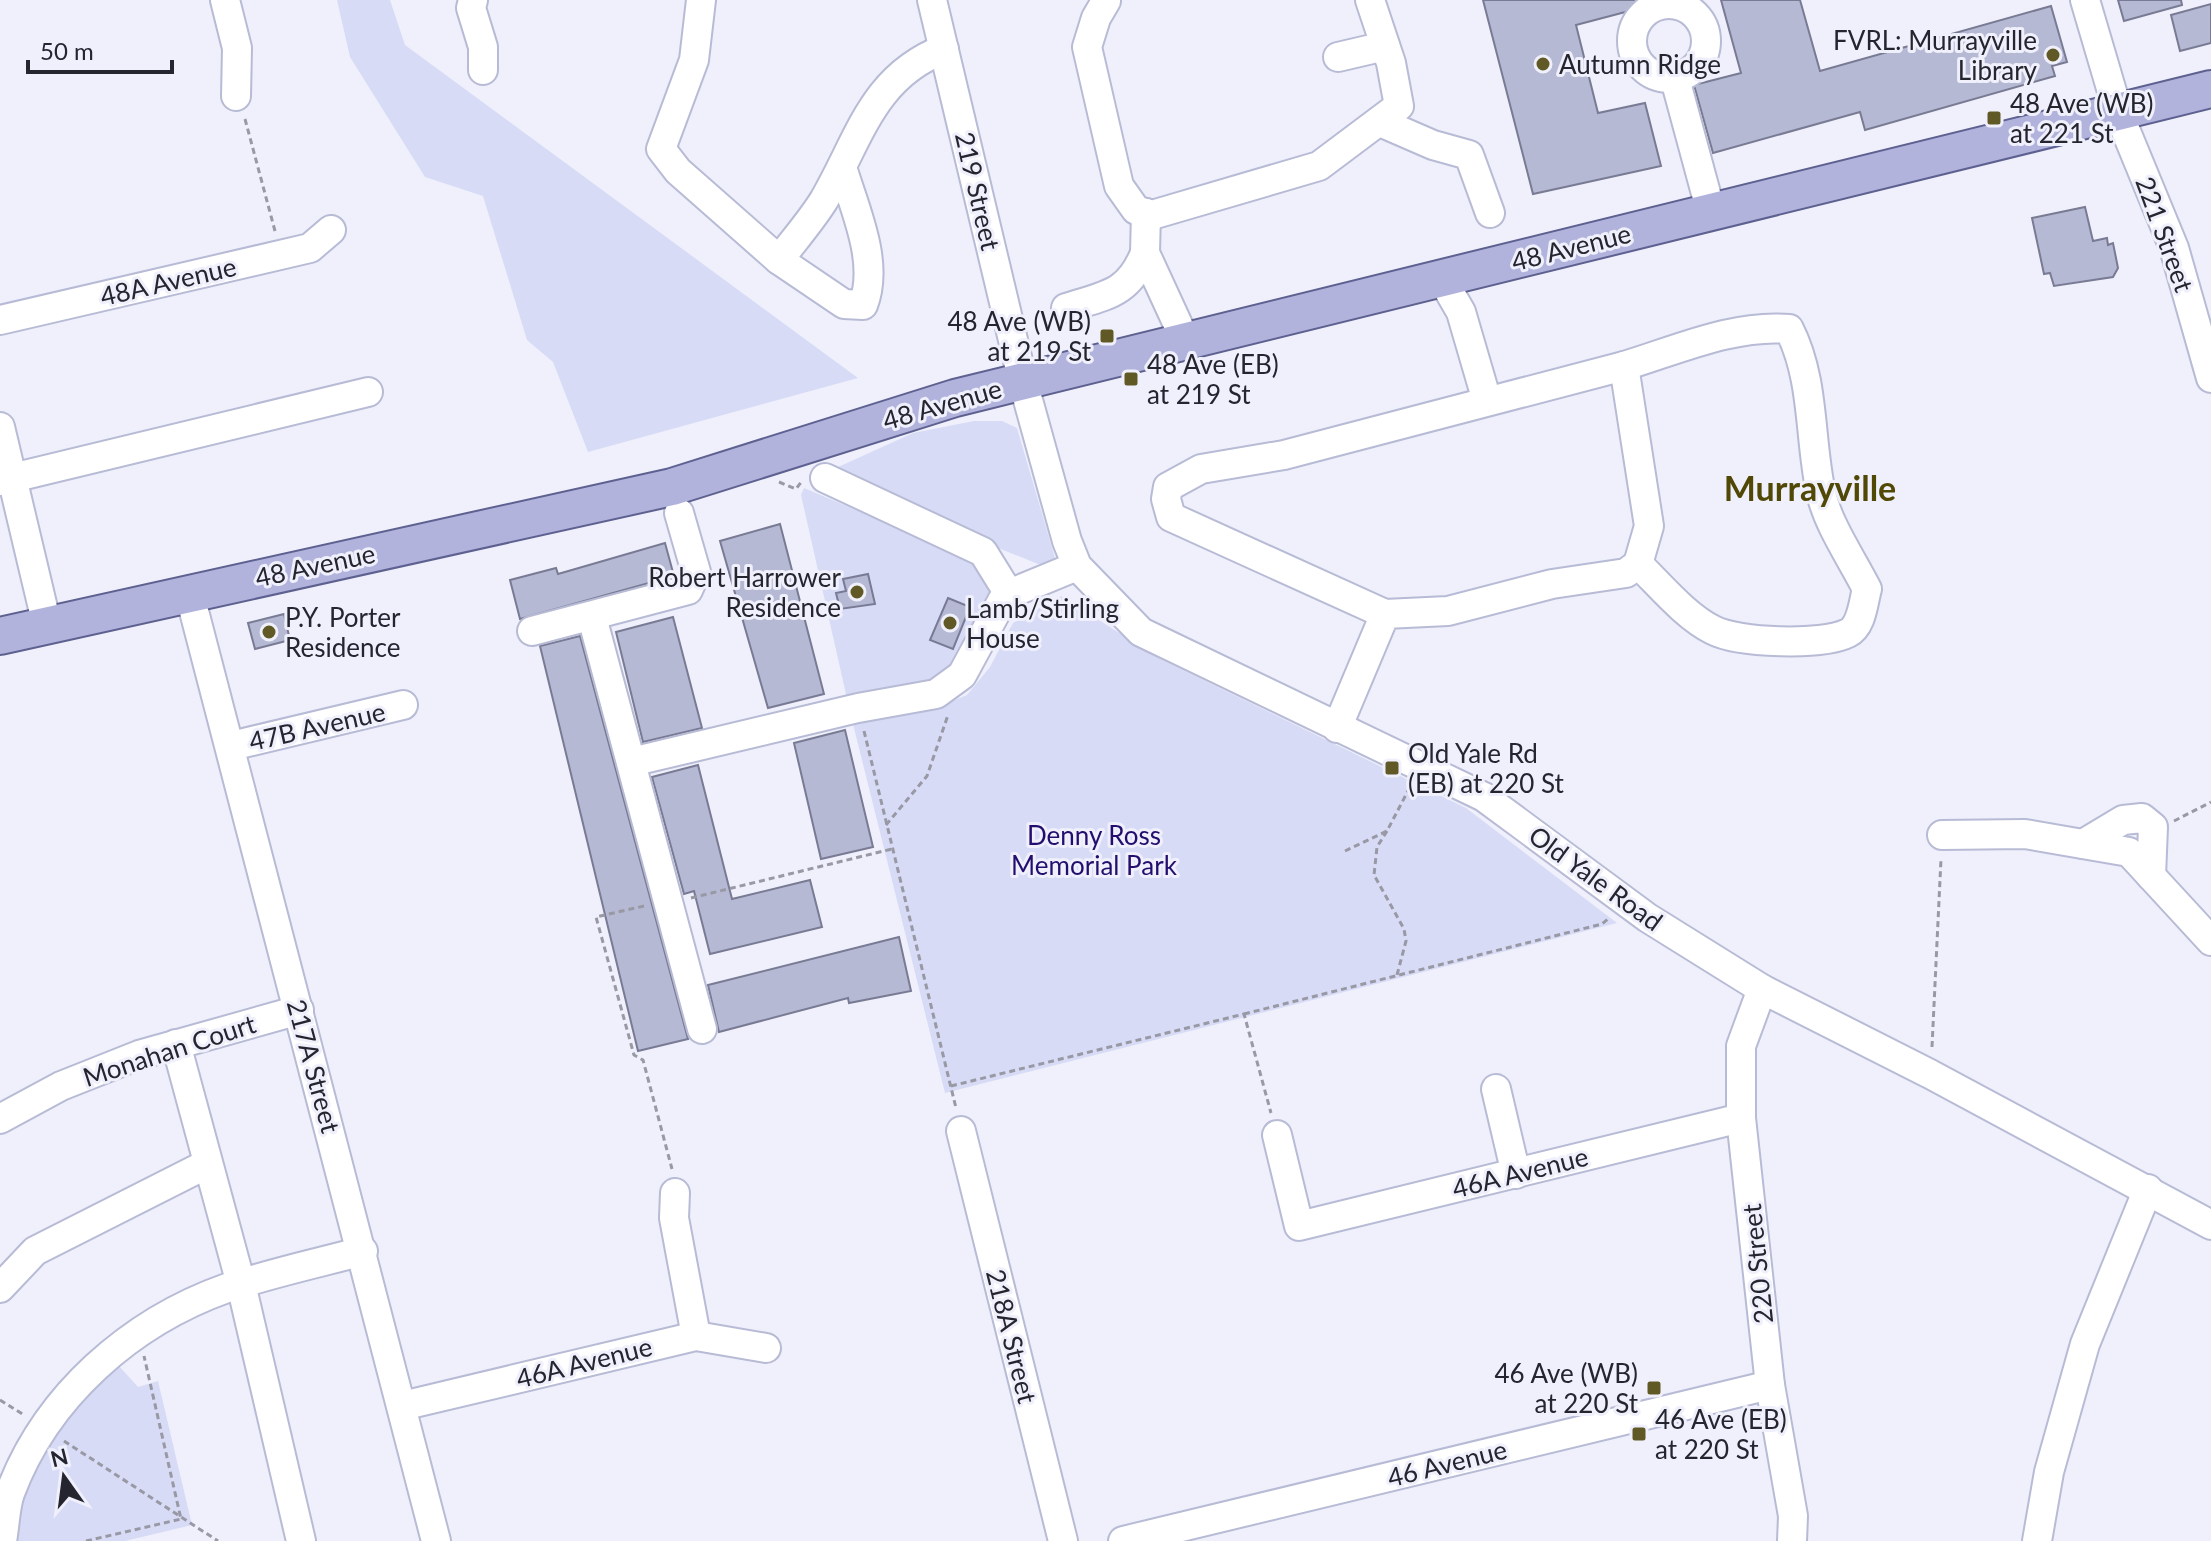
<svg xmlns="http://www.w3.org/2000/svg" width="2211" height="1541" font-family="Lato,sans-serif">
<style>
.green{fill:#d7dbf6}
.building{fill:#b6b9d4;stroke:#797b94;stroke-width:2}
.lines{fill:none;stroke-linecap:round;stroke-linejoin:round}
.minor-casing{stroke:#b8bbd5;stroke-width:32}
.major-casing{stroke:#5e6190;stroke-width:40}
.path{stroke:#9899a4;stroke-width:3;stroke-dasharray:6 4;stroke-linecap:butt}
.minor{stroke:#fff;stroke-width:28}
.major{stroke:#b1b3dc;stroke-width:36}
.poi-dot{fill:#605825;stroke:#eff0fb;stroke-width:3}
.labels{text-anchor:middle;dominant-baseline:central;stroke-width:6;stroke-linejoin:round;paint-order:stroke}
.poi-label{font-size:26px;fill:#24252f;stroke:#eff0fb;text-anchor:start}
.street-label{font-size:26px;fill:#24252f;stroke:#eff0fb}
.park-label{font-size:26px;fill:#230e6f;stroke:#eff0fb}
.district-label{font-size:34px;font-weight:bold;fill:#514806;stroke:#eff0fb}
</style>
<rect width="100%" height="100%" fill="#eff0fb"/>
<g class="green">
<path d="M 337,0 L 390,0 L 405,45 L 858,378 L 588,452 L 553,362 L 527,340 L 483,196 L 425,177 L 350,57 Z"/>
<path d="M 974,421 L 1002,421 L 1017,428 L 1055,558 L 1050,565 L 1038,564 L 939,524 L 836,468 L 913,433 Z"/>
<path d="M 804,488 L 1005,573 L 959,665 L 924,690 L 848,703 L 801,495 Z"/>
<path d="M 1061,596 L 1162,660 L 1466,808 L 1617,923 L 945,1093 L 853,724 L 928,711 L 967,695 L 990,667 L 1013,623 Z"/>
<path d="M 108,1354 L 138,1387 L 158,1381 L 192,1525 L 125,1541 L 2,1541 L 10,1494 Z"/>
</g>
<g class="building">
<path d="M 1483,0 L 1651,0 L 1652,5 L 1576,25 L 1598,113 L 1645,103 L 1661,166 L 1533,194 Z"/>
<path d="M 1721,0 L 1800,0 L 1820,71 L 2051,6 L 2067,62 L 2052,66 L 2055,76 L 1865,130 L 1860,112 L 1713,153 L 1694,85 L 1741,73 Z"/>
<path d="M 2118,0 L 2181,0 L 2182,5 L 2124,21 Z"/>
<path d="M 2211,4 L 2211,43 L 2180,51 L 2171,15 Z"/>
<path d="M 2085,207 L 2093,241 L 2107,238 L 2108,245 L 2113,243 L 2118,268 L 2113,277 L 2054,286 L 2050,273 L 2044,274 L 2032,218 Z"/>
<path d="M 780,524 L 824,694 L 768,708 L 720,541 Z"/>
<path d="M 665,543 L 674,576 L 520,619 L 510,580 L 556,568 L 558,574 Z"/>
<path d="M 868,574 L 875,604 L 840,609 L 836,593 L 846,591 L 843,579 Z"/>
<path d="M 948,598 L 970,607 L 953,649 L 930,640 Z"/>
<path d="M 284,614 L 290,640 L 255,649 L 248,623 Z"/>
<path d="M 673,617 L 702,728 L 643,742 L 616,632 Z"/>
<path d="M 580,636 L 688,1039 L 638,1051 L 540,646 Z"/>
<path d="M 845,730 L 873,847 L 821,859 L 794,743 Z"/>
<path d="M 698,765 L 732,899 L 810,880 L 822,927 L 710,954 L 694,891 L 684,894 L 652,777 Z"/>
<path d="M 899,937 L 911,991 L 849,1003 L 848,998 L 719,1032 L 708,985 Z"/>
</g>
<g class="lines">
<defs>
<g id="minor">
<path d="M 225,0 L 237,48 L 236,96"/>
<path d="M 473,0 L 471,8 L 483,47 L 483,70"/>
<path d="M 701,0 L 694,60 L 661,149 L 678,171 L 779,260 C 794,240 811,221 824,200 C 860,138 872,77 944,49"/>
<path d="M 932,0 L 1023,382 L 1067,541 L 1077,566 L 1141,632 L 1484,797 L 1648,918 L 1762,989 L 1930,1074 L 2211,1225"/>
<path d="M 2085,0 L 2118,112 L 2174,248 L 2211,378"/>
<path d="M 1106,1 L 1096,18 L 1087,47 L 1119,186 L 1136,210 L 1152,215 L 1319,166 L 1399,106 L 1391,63 L 1370,0"/>
<circle cx="1669" cy="41" r="37"/>
<path d="M 1338,57 L 1385,46"/>
<path d="M 1675,79 L 1711,212"/>
<path d="M 1380,122 L 1433,145 L 1469,155 L 1490,213"/>
<path d="M 1146,213 L 1145,253 L 1186,342"/>
<path d="M 779,260 L 844,304 L 863,305 C 880,262 854,208 842,167"/>
<path d="M 1442,279 L 1461,312 L 1487,401"/>
<path d="M 1066,308 C 1106,295 1128,295 1145,253"/>
<path d="M 0,320 L 310,248 L 331,230"/>
<path d="M 1624,366 C 1677,350 1734,324 1789,329 C 1815,380 1809,438 1821,493 C 1828,525 1852,559 1867,589 C 1863,603 1862,626 1848,633 C 1822,646 1738,643 1713,630 C 1685,616 1660,585 1638,564"/>
<path d="M 0,427 L 47,625"/>
<path d="M 825,478 L 983,552 L 1009,594 L 1077,566"/>
<path d="M 0,481 L 368,392"/>
<path d="M 189,592 L 436,1541"/>
<path d="M 592,617 L 702,1029"/>
<path d="M 532,631 L 688,590 L 696,572 L 679,513"/>
<path d="M 1337,728 L 1385,614 L 1448,611 L 1552,584 L 1626,573 L 1638,564 L 1649,526 L 1624,366 L 1284,455 L 1201,469 L 1168,487 L 1166,499 L 1171,517 L 1385,614"/>
<path d="M 231,746 L 403,705"/>
<path d="M 631,762 L 858,708 L 936,694 L 962,675 L 1002,601 L 1009,594"/>
<path d="M 1942,835 L 2025,834 L 2129,852 L 2211,941"/>
<path d="M 2083,844 L 2123,820 L 2142,818 L 2153,827 L 2151,876"/>
<path d="M 1762,989 L 1741,1046 L 1741,1118 L 1770,1385 L 1793,1516 L 1792,1541"/>
<path d="M 176,1044 L 241,1284 L 301,1541"/>
<path d="M 1496,1089 L 1516,1174"/>
<path d="M 0,1119 L 61,1086 L 139,1055 L 299,1010"/>
<path d="M 961,1131 L 1063,1541"/>
<path d="M 1277,1135 L 1299,1226 L 1741,1118"/>
<path d="M 675,1193 L 674,1218 L 696,1336"/>
<path d="M 0,1288 L 35,1251 L 207,1164"/>
<path d="M 402,1406 L 696,1336 L 766,1348"/>
<path d="M 2,1541 C 5,1526 5,1507 10,1493 C 46,1396 131,1322 227,1288 C 271,1273 318,1263 363,1251"/>
<path d="M 1123,1541 L 1770,1385"/>
<path d="M 2037,1541 L 2049,1472 L 2085,1344 L 2148,1189"/>
</g>
<path id="major" d="M 0,636 L 672,487 L 955,398 L 2211,89"/>
</defs>
<use href="#minor" class="minor-casing"/>
<use href="#major" class="major-casing"/>
<g class="path">
<path d="M 245,119 L 275,231"/>
<path d="M 779,482 L 796,489 L 802,481"/>
<path d="M 864,731 L 956,1108"/>
<path d="M 2174,821 L 2211,802"/>
<path d="M 886,825 L 927,776 L 948,715"/>
<path d="M 1387,831 L 1377,847 L 1374,875 L 1404,929 L 1406,941 L 1397,975"/>
<path d="M 1345,851 L 1387,831 L 1410,787"/>
<path d="M 691,898 L 892,849"/>
<path d="M 644,906 L 596,917 L 634,1055 L 643,1060 L 672,1169"/>
<path d="M 1244,1014 L 1602,924 L 1608,919"/>
<path d="M 1932,1047 L 1941,859"/>
<path d="M 951,1086 L 1244,1014 L 1271,1113"/>
<path d="M 0,1400 L 24,1415"/>
<path d="M 64,1441 L 218,1541"/>
<path d="M 86,1541 L 181,1519 L 144,1356"/>
</g>
<use href="#minor" class="minor"/>
<use href="#major" class="major"/>
</g>
<g class="poi-dot">
<circle cx="2053" cy="55" r="8"/>
<circle cx="1543" cy="64" r="8"/>
<rect x="1986" y="110" width="16" height="16" rx="4"/>
<rect x="1099" y="328" width="16" height="16" rx="4"/>
<rect x="1123" y="371" width="16" height="16" rx="4"/>
<circle cx="857" cy="592" r="8"/>
<circle cx="950" cy="623" r="8"/>
<circle cx="269" cy="632" r="8"/>
<rect x="1384" y="760" width="16" height="16" rx="4"/>
<rect x="1646" y="1380" width="16" height="16" rx="4"/>
<rect x="1631" y="1426" width="16" height="16" rx="4"/>
</g>
<g class="labels">
<g class="poi-label">
<text x="2037" y="40" text-anchor="end">FVRL: Murrayville<tspan x="2037" dy="30">Library</tspan></text>
<text x="1559" y="64">Autumn Ridge</text>
<text x="2010" y="103">48 Ave (WB)<tspan x="2010" dy="30">at 221 St</tspan></text>
<text x="1091" y="321" text-anchor="end">48 Ave (WB)<tspan x="1091" dy="30">at 219 St</tspan></text>
<text x="1147" y="364">48 Ave (EB)<tspan x="1147" dy="30">at 219 St</tspan></text>
<text x="841" y="577" text-anchor="end">Robert Harrower<tspan x="841" dy="30">Residence</tspan></text>
<text x="966" y="608">Lamb/Stirling<tspan x="966" dy="30">House</tspan></text>
<text x="285" y="617">P.Y. Porter<tspan x="285" dy="30">Residence</tspan></text>
<text x="1408" y="753">Old Yale Rd<tspan x="1408" dy="30">(EB) at 220 St</tspan></text>
<text x="1638" y="1373" text-anchor="end">46 Ave (WB)<tspan x="1638" dy="30">at 220 St</tspan></text>
<text x="1655" y="1419">46 Ave (EB)<tspan x="1655" dy="30">at 220 St</tspan></text>
</g>
<g class="street-label">
<text transform="translate(978 191) rotate(77)">219 Street</text>
<text transform="translate(2165 234) rotate(70)">221 Street</text>
<text transform="translate(1571 247) rotate(-14)">48 Avenue</text>
<text transform="translate(168 281) rotate(-13)">48A Avenue</text>
<text transform="translate(942 404) rotate(-16)">48 Avenue</text>
<text transform="translate(315 565) rotate(-12)">48 Avenue</text>
<text transform="translate(317 726) rotate(-13)">47B Avenue</text>
<text transform="translate(1596 878) rotate(36)">Old Yale Road</text>
<text transform="translate(169 1050) rotate(-18)">Monahan Court</text>
<text transform="translate(314 1066) rotate(75)">217A Street</text>
<text transform="translate(1520 1172) rotate(-14)">46A Avenue</text>
<text transform="translate(1757 1264) rotate(-96)">220 Street</text>
<text transform="translate(1012 1336) rotate(76)">218A Street</text>
<text transform="translate(584 1362) rotate(-14)">46A Avenue</text>
<text transform="translate(1447 1463) rotate(-14)">46 Avenue</text>
</g>
<g class="park-label">
<text x="1094" y="835">Denny Ross<tspan x="1094" dy="30">Memorial Park</tspan></text>
</g>
<g class="district-label">
<text x="1810" y="487">Murrayville</text>
</g>
</g>
<g transform="translate(64 1477) rotate(346)" stroke="#eff0fb" stroke-width="6" paint-order="stroke">
<path d="M0-6L14 30L0 20L-14 30Z" fill="#24252f"/>
<text y="-12" font-size="22" font-weight="bold" text-anchor="middle" fill="#24252f">N</text>
</g>
<path d="M28 60v12h144v-12" fill="none" stroke="#24252f" stroke-width="4"/>
<text x="40" y="60" font-size="24" fill="#24252f" stroke="#eff0fb" stroke-width="6" paint-order="stroke">50 m</text>
</svg>
